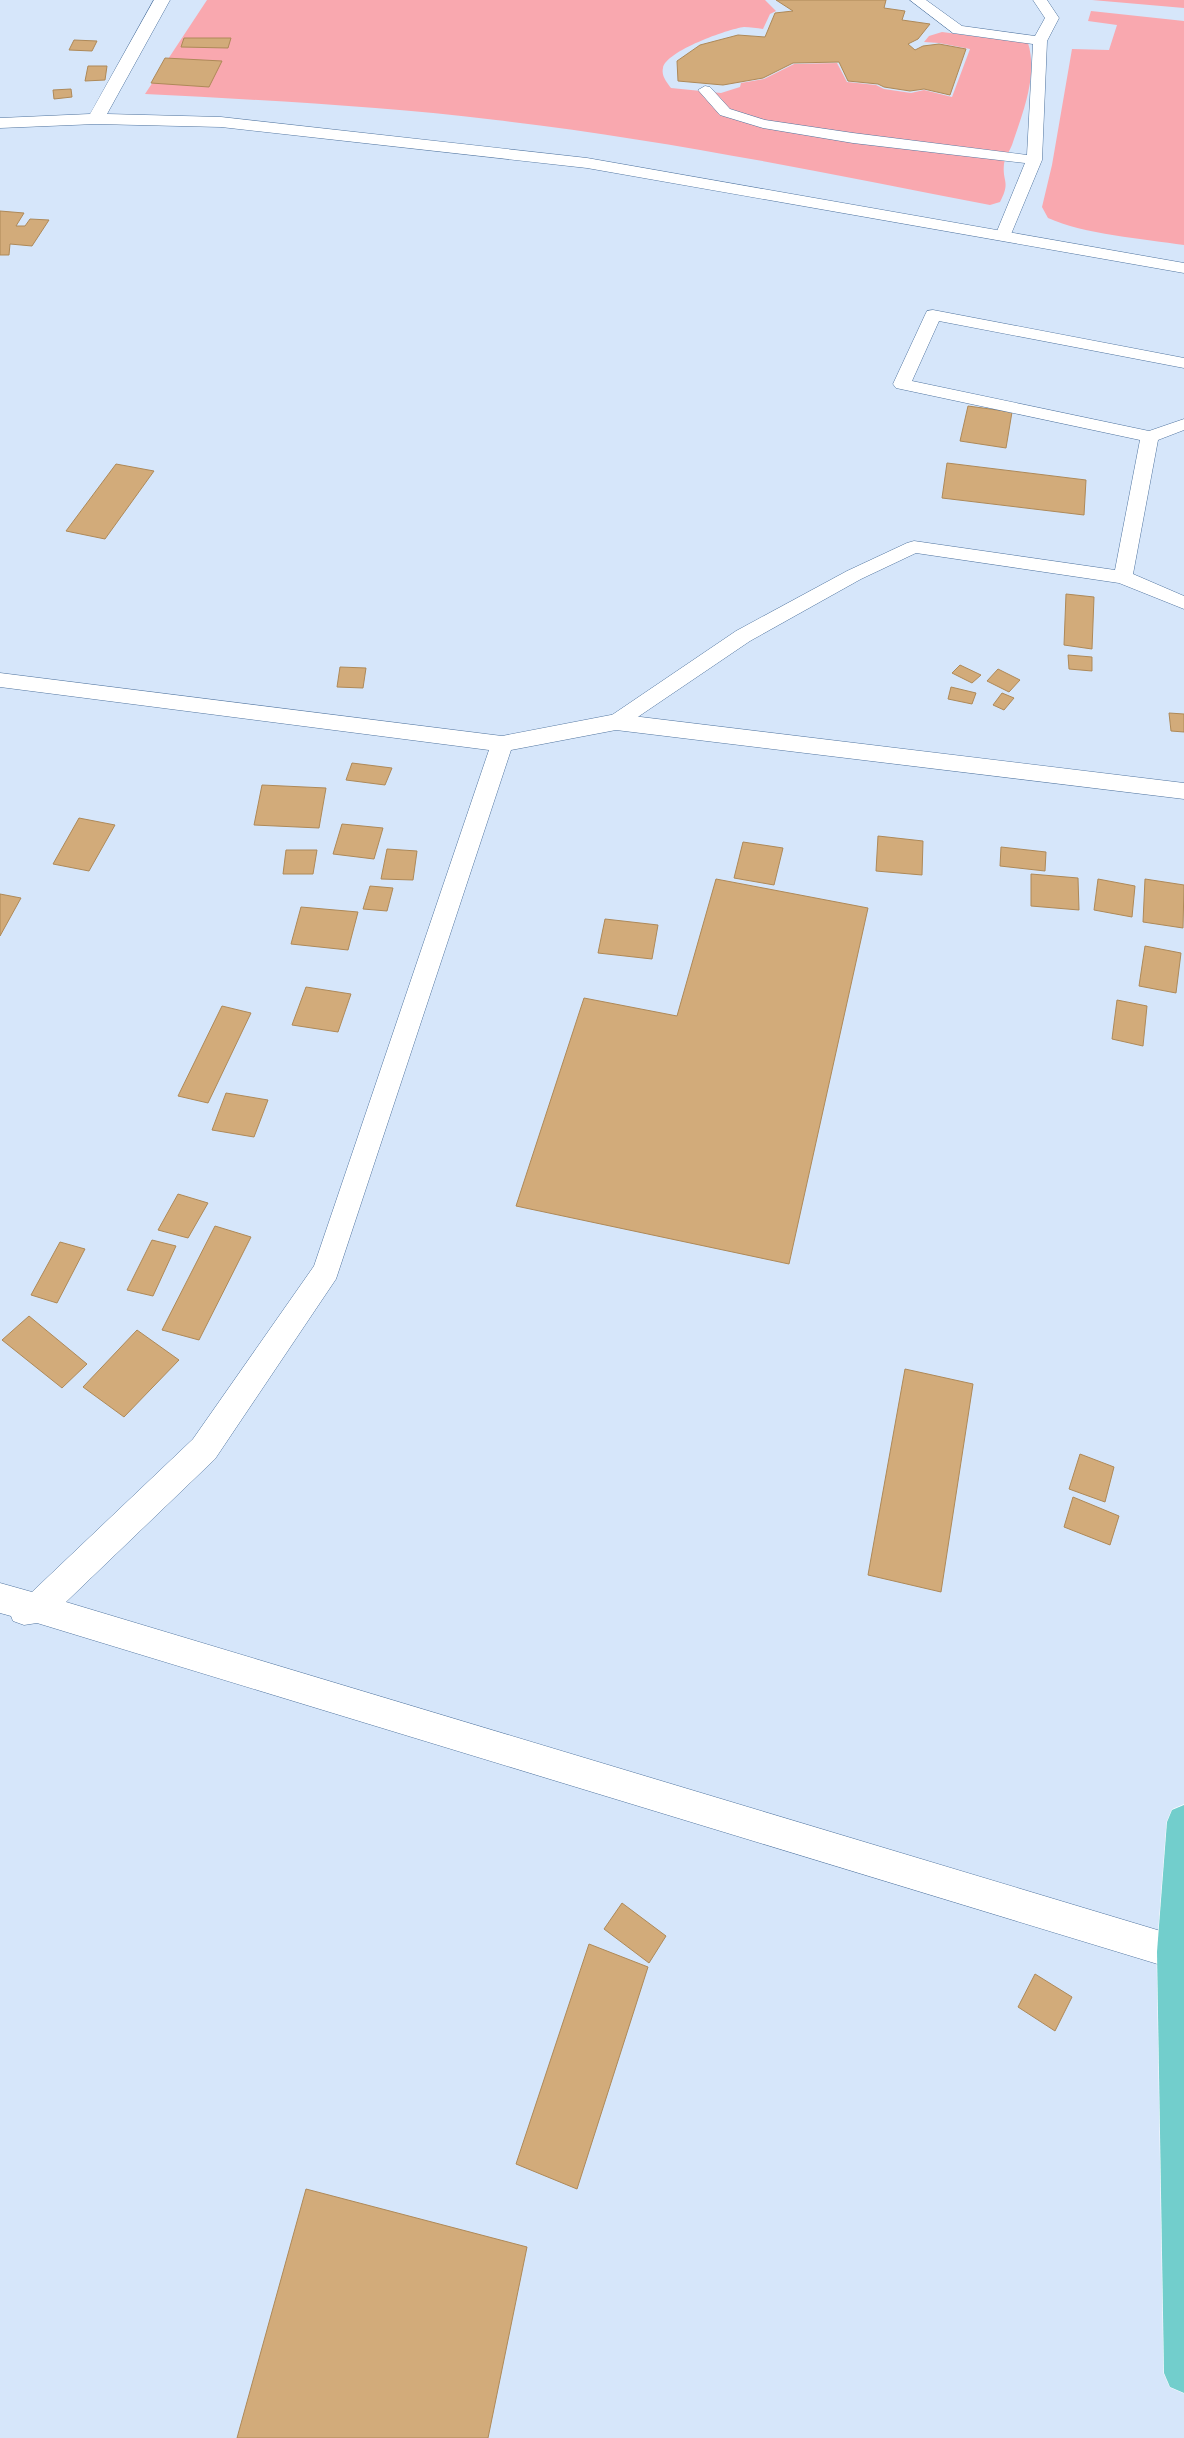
<svg xmlns="http://www.w3.org/2000/svg" width="1184" height="2438" font-family="'DejaVu Sans',sans-serif">
<style>
.green{fill:#f9a8af}
.building{fill:#d2ab7a;stroke:#ae8958}
.lines{fill:none;stroke-linecap:round;stroke-linejoin:round}
.service-casing{stroke:#50749f;stroke-width:1}
.minor-casing{stroke:#50749f;stroke-width:1}
.trunk-casing{stroke:#fff;stroke-width:1}
.service{fill:#fff;fill-rule:evenodd}
.minor{fill:#fff;fill-rule:evenodd}
.trunk{fill:#72cecc;fill-rule:evenodd}
</style>
<rect width="100%" height="100%" fill="#d6e6fa"/>
<g class="green">
<path d="M 207,0 L 765,0 L 776,11 L 770,14 L 763,29 C 757,28 750,27 744,27 C 728,29 666,51 663,68 C 661,76 667,82 671,88 L 721,93 L 740,87 L 741,83 L 764,79 L 794,64 L 837,63 L 847,82 L 876,85 L 884,89 L 911,93 L 924,90 L 952,97 L 970,49 L 939,43 L 924,42 L 929,36 L 942,32 L 1028,43 C 1038,75 1023,112 1013,142 C 1011,149 1005,157 1004,164 C 1002,182 1011,181 1000,202 L 990,205 C 826,173 662,139 496,120 C 380,106 262,100 145,94 Z"/>
<path d="M 1092,0 L 1184,0 L 1184,8 Z"/>
<path d="M 1091,11 L 1184,21 L 1184,245 C 1144,239 1083,234 1048,218 L 1042,207 L 1052,165 L 1072,49 L 1109,50 L 1117,25 L 1088,21 Z"/>
</g>
<g class="building">
<path d="M 776,0 L 886,0 L 884,8 L 905,11 L 902,20 L 930,24 L 918,39 L 908,44 L 915,50 L 923,46 L 939,44 L 966,49 L 950,95 L 924,89 L 910,91 L 884,87 L 878,84 L 848,81 L 839,62 L 793,63 L 763,78 L 723,85 L 678,81 L 677,61 L 700,45 L 738,35 L 765,37 L 775,13 L 793,11 Z"/>
<path d="M 184,38 L 231,38 L 228,48 L 181,47 Z"/>
<path d="M 74,40 L 97,41 L 92,51 L 69,50 Z"/>
<path d="M 165,58 L 222,61 L 209,87 L 151,83 Z"/>
<path d="M 88,66 L 107,66 L 105,80 L 85,81 Z"/>
<path d="M 71,89 L 72,97 L 54,99 L 53,90 Z"/>
<path d="M 0,211 L 24,213 L 16,226 L 25,226 L 30,219 L 49,220 L 32,246 L 10,244 L 9,255 L 0,255 Z"/>
<path d="M 968,406 L 1012,412 L 1006,448 L 960,441 Z"/>
<path d="M 947,463 L 1086,480 L 1084,515 L 942,498 Z"/>
<path d="M 116,464 L 154,471 L 105,539 L 66,531 Z"/>
<path d="M 1066,594 L 1094,597 L 1092,649 L 1064,645 Z"/>
<path d="M 1068,655 L 1092,657 L 1092,671 L 1069,669 Z"/>
<path d="M 960,665 L 981,675 L 972,683 L 952,673 Z"/>
<path d="M 340,667 L 366,668 L 363,688 L 337,687 Z"/>
<path d="M 998,669 L 1020,680 L 1009,692 L 987,681 Z"/>
<path d="M 951,687 L 976,693 L 972,704 L 948,699 Z"/>
<path d="M 1002,693 L 1014,698 L 1004,710 L 993,705 Z"/>
<path d="M 1169,713 L 1184,714 L 1184,732 L 1171,731 Z"/>
<path d="M 352,763 L 392,768 L 385,785 L 346,780 Z"/>
<path d="M 262,785 L 326,788 L 319,828 L 254,825 Z"/>
<path d="M 79,818 L 115,825 L 89,871 L 53,864 Z"/>
<path d="M 342,824 L 383,828 L 374,859 L 333,854 Z"/>
<path d="M 878,836 L 923,841 L 922,875 L 876,871 Z"/>
<path d="M 743,842 L 783,848 L 774,885 L 734,878 Z"/>
<path d="M 1001,847 L 1046,852 L 1045,871 L 1000,866 Z"/>
<path d="M 387,849 L 417,851 L 413,880 L 381,879 Z"/>
<path d="M 286,850 L 317,850 L 313,874 L 283,874 Z"/>
<path d="M 1031,874 L 1078,878 L 1079,910 L 1031,906 Z"/>
<path d="M 716,879 L 868,908 L 789,1264 L 516,1206 L 584,998 L 677,1016 Z"/>
<path d="M 1098,879 L 1135,886 L 1132,917 L 1094,910 Z"/>
<path d="M 1145,879 L 1184,885 L 1183,928 L 1143,922 Z"/>
<path d="M 370,886 L 393,888 L 387,911 L 363,909 Z"/>
<path d="M 0,894 L 21,898 L 0,936 Z"/>
<path d="M 301,907 L 358,912 L 348,950 L 291,944 Z"/>
<path d="M 605,919 L 658,925 L 652,959 L 598,953 Z"/>
<path d="M 1145,946 L 1181,953 L 1176,993 L 1139,986 Z"/>
<path d="M 306,987 L 351,994 L 338,1032 L 292,1025 Z"/>
<path d="M 1117,1000 L 1147,1006 L 1143,1046 L 1112,1039 Z"/>
<path d="M 222,1006 L 251,1013 L 208,1103 L 178,1096 Z"/>
<path d="M 226,1093 L 268,1100 L 254,1137 L 212,1130 Z"/>
<path d="M 178,1194 L 208,1203 L 188,1238 L 158,1230 Z"/>
<path d="M 215,1226 L 251,1237 L 199,1340 L 162,1330 Z"/>
<path d="M 152,1240 L 176,1246 L 153,1296 L 127,1290 Z"/>
<path d="M 60,1242 L 85,1249 L 57,1303 L 31,1295 Z"/>
<path d="M 29,1316 L 87,1364 L 62,1388 L 2,1340 Z"/>
<path d="M 137,1330 L 179,1360 L 124,1417 L 83,1387 Z"/>
<path d="M 905,1369 L 973,1384 L 941,1592 L 868,1575 Z"/>
<path d="M 1080,1454 L 1114,1467 L 1105,1502 L 1069,1489 Z"/>
<path d="M 1073,1497 L 1119,1516 L 1110,1545 L 1064,1527 Z"/>
<path d="M 622,1903 L 666,1936 L 649,1963 L 604,1929 Z"/>
<path d="M 589,1944 L 648,1967 L 577,2189 L 516,2164 Z"/>
<path d="M 1035,1974 L 1072,1997 L 1055,2031 L 1018,2007 Z"/>
<path d="M 306,2189 L 527,2247 L 488,2438 L 237,2438 Z"/>
</g>
<g class="lines">
<defs>
<g id="service">
<path d="M 910,0 L 926,0 L 962,26 L 1035,36 L 1045,18 L 1033,0 L 1047,0 L 1059,18 L 1047,41 L 1042,160 L 1009,239 L 997,239 L 995,236 L 1025,163 L 853,143 L 763,128 L 720,115 L 698,90 L 705,86 L 710,87 L 730,109 L 765,120 L 853,133 L 1027,155 L 1033,44 L 953,33 Z"/>
<path d="M 933,310 L 1184,358 L 1184,368 L 939,321 L 912,381 L 1149,431 L 1184,419 L 1184,430 L 1158,440 L 1133,574 L 1184,596 L 1184,609 L 1119,583 L 916,553 L 861,579 L 750,641 L 623,727 L 616,729 L 609,727 L 606,722 L 609,717 L 736,631 L 847,571 L 907,543 L 914,541 L 1115,570 L 1140,440 L 896,388 L 893,384 L 925,315 L 927,311 Z"/>
</g>
<g id="minor">
<path d="M 154,0 L 170,0 L 107,114 L 221,117 L 587,158 L 1184,263 L 1184,273 L 587,168 L 221,127 L 96,124 L 0,128 L 0,118 L 90,114 Z"/>
<path d="M 0,673 L 502,736 L 616,714 L 1184,783 L 1184,799 L 616,730 L 511,750 L 336,1279 L 215,1459 L 66,1602 L 1174,1935 L 1184,1939 L 1184,1965 L 1174,1969 L 37,1623 L 24,1625 L 13,1621 L 11,1616 L 0,1613 L 0,1583 L 32,1592 L 193,1439 L 314,1266 L 489,750 L 0,687 Z"/>
</g>
<path id="trunk" d="M 1184,1805 L 1184,2393 L 1170,2387 L 1164,2373 L 1157,1952 L 1167,1822 L 1172,1810 Z"/>
</defs>
<use href="#service" class="service-casing"/>
<use href="#minor" class="minor-casing"/>
<use href="#trunk" class="trunk-casing"/>
<use href="#service" class="service"/>
<use href="#minor" class="minor"/>
<use href="#trunk" class="trunk"/>
</g>
</svg>
